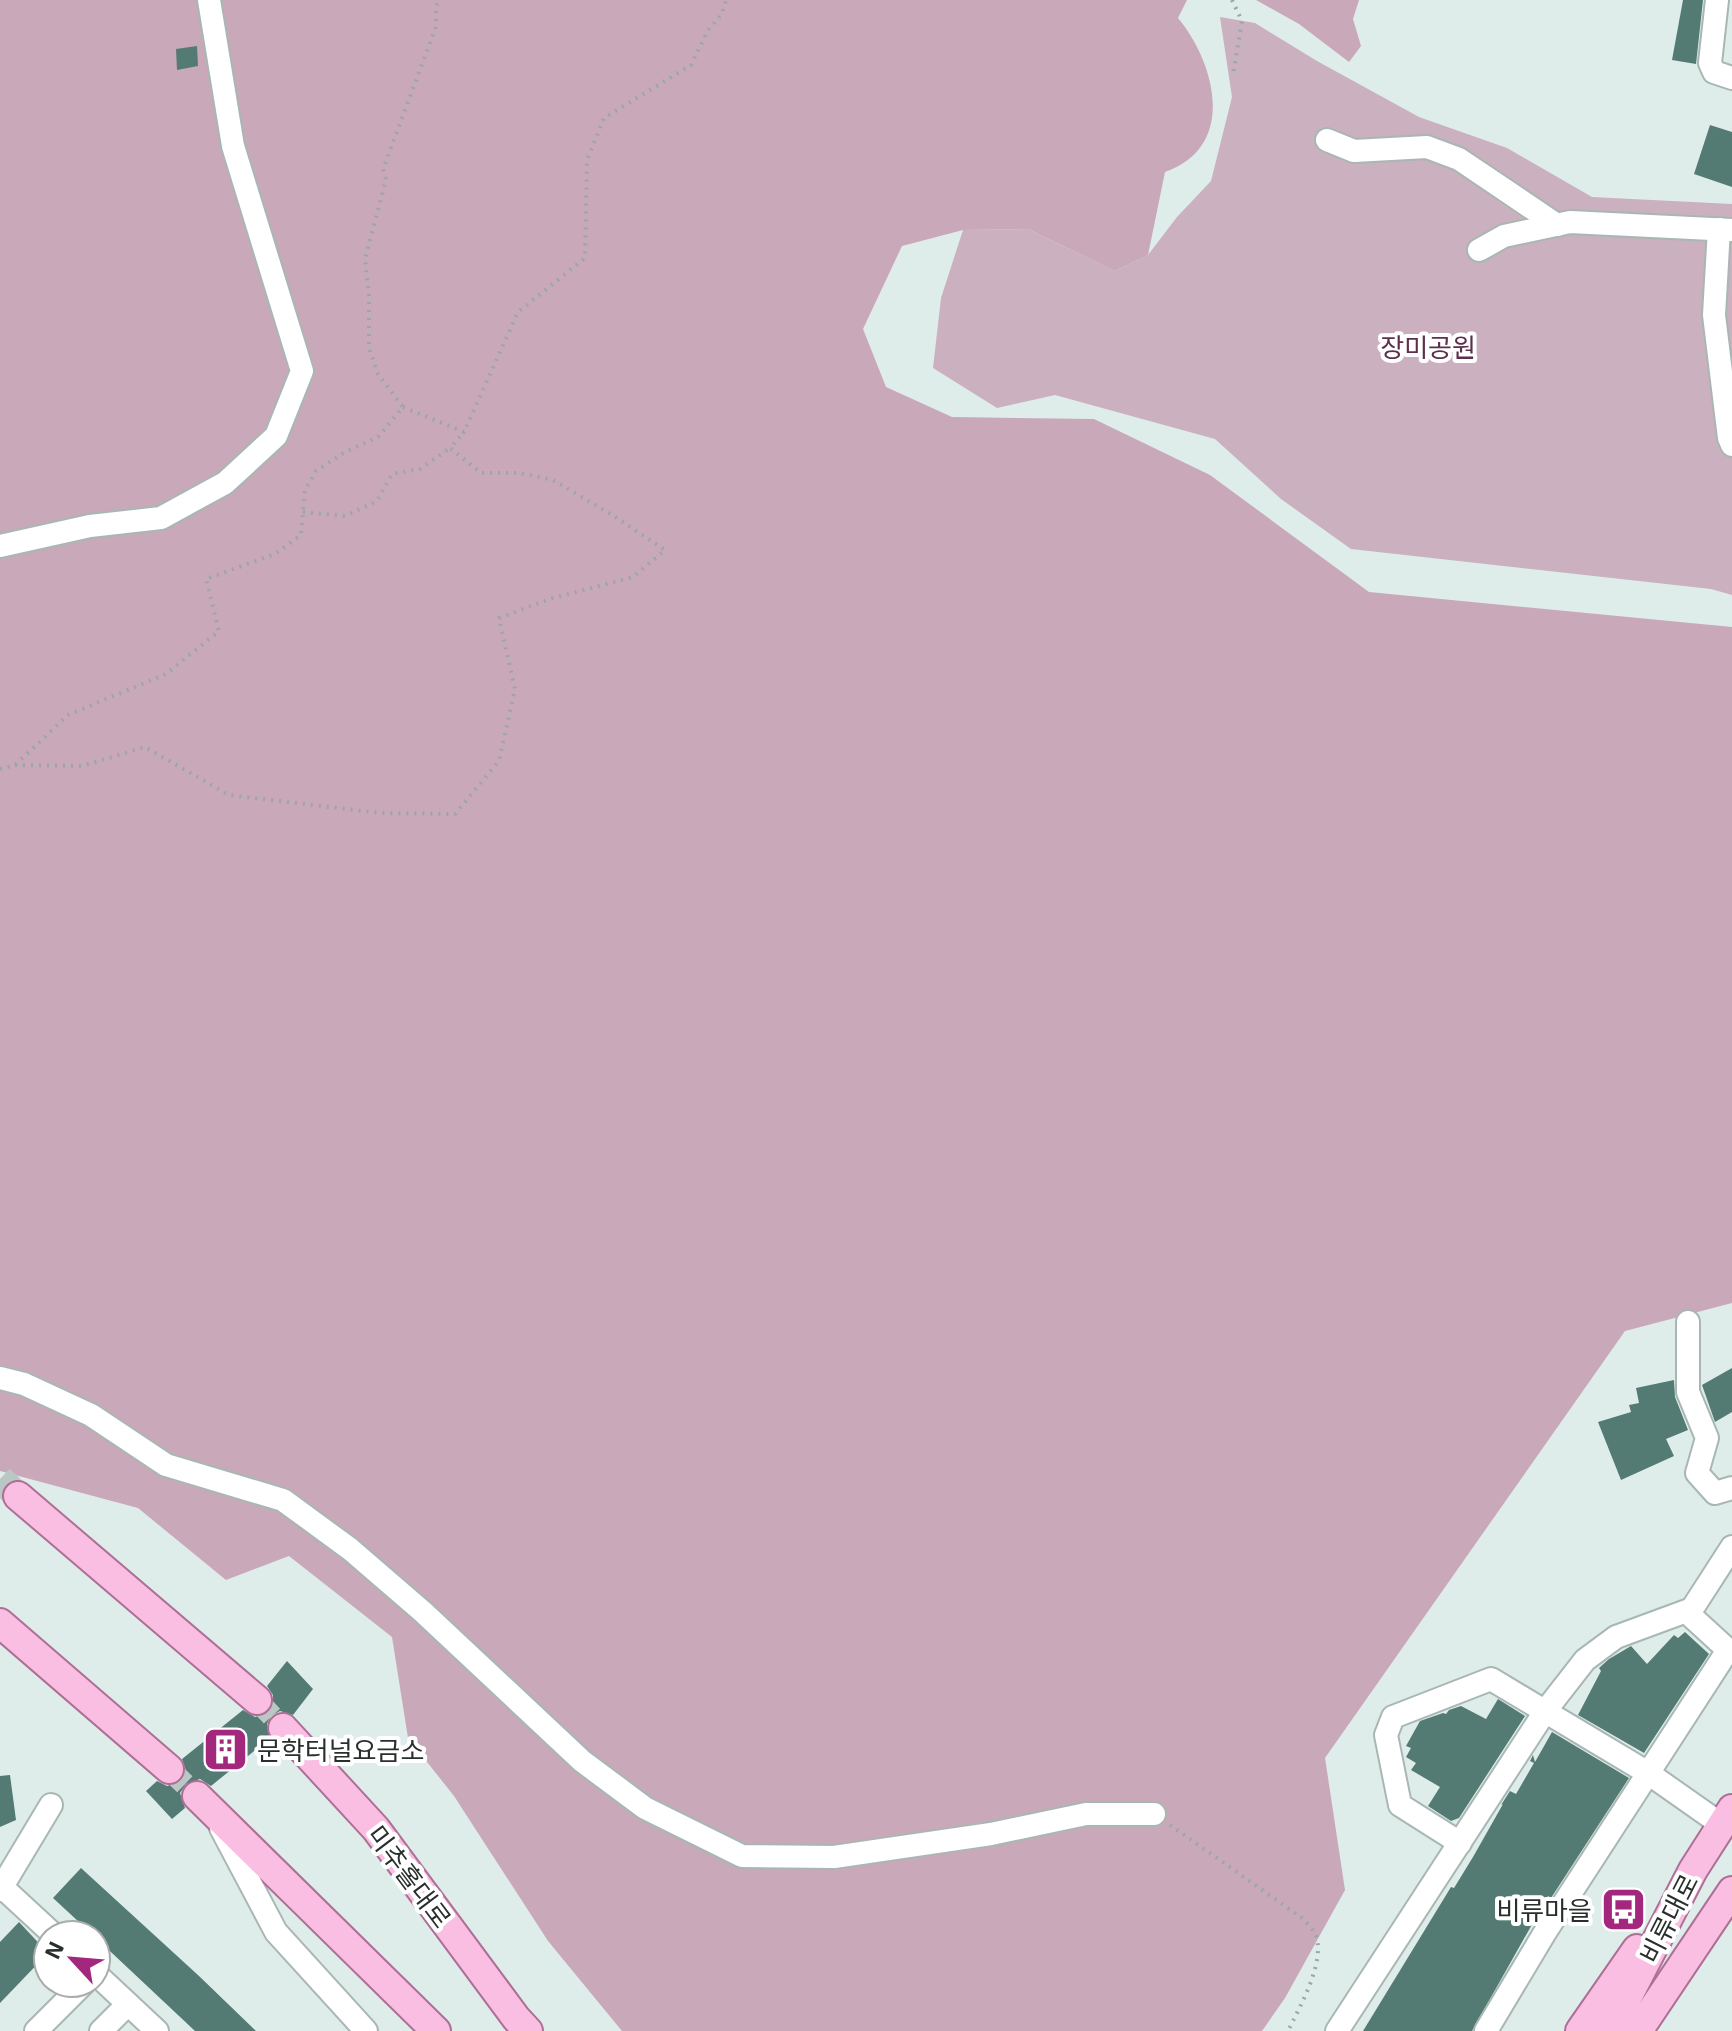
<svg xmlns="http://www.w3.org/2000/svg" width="1732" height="2031" font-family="'Exo 2','Noto Sans KR',sans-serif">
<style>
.green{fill:#cbb0bf}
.forest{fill:#c9a8ba}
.building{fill:#537b73}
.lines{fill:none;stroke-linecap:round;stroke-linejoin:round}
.minor-tunnel{stroke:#bac7c4;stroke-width:22;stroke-dasharray:22 11;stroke-linecap:butt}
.major-tunnel{stroke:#bac7c4;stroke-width:28;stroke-dasharray:28 14;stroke-linecap:butt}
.minor-casing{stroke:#a9b7b4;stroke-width:26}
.major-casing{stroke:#ae6f96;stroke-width:32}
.path{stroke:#9ba7a4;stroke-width:4;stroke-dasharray:2 6;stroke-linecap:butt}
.minor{stroke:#fff;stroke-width:22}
.major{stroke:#fabee2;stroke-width:28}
.labels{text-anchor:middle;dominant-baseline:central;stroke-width:8;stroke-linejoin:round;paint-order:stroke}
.park-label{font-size:26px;fill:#5c2f4b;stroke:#fff}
.poi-label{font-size:26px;fill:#292f2d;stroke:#fff;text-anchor:start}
.street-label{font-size:26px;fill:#292f2d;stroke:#fff}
</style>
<rect width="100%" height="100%" fill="#deedea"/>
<path class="green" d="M 1220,17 L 1255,23 L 1317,61 L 1419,117 L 1507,148 L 1592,197 L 1732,204 L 1732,595 L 1711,589 L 1351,549 L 1281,499 L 1215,439 L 1055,395 L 997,408 L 933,368 L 941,298 L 963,230 L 1028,229 L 1115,271 L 1148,255 L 1177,217 L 1211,181 L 1232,97 Z"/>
<g class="forest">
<path d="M 0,0 L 1187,0 L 1178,18 C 1216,64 1237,147 1165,172 L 1148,255 L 1115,271 L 1028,229 L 963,230 L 902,246 L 863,329 L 886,387 L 952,417 L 1094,419 L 1210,475 L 1369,592 L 1732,627 L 1732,1303 L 1625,1331 L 1325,1758 L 1345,1890 L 1285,1998 L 1262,2031 L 622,2031 L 548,1941 L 454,1796 L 408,1738 L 392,1637 L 289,1556 L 226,1580 L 138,1508 L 0,1471 Z"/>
<path d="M 1256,0 L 1359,0 L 1353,19 L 1361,46 L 1349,62 L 1299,24 Z"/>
</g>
<g class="building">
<path d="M 1683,0 L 1703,0 L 1696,64 L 1672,60 Z"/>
<path d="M 197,46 L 198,66 L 177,70 L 176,49 Z"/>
<path d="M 1710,125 L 1732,132 L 1732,187 L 1694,174 Z"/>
<path d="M 1732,1368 L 1732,1412 L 1715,1422 L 1702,1385 Z"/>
<path d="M 1674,1380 L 1675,1397 L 1688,1430 L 1666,1439 L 1674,1456 L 1621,1480 L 1598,1422 L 1631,1412 L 1629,1405 L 1639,1403 L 1636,1388 Z"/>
<path d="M 1685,1632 L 1709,1654 L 1644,1753 L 1578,1715 L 1601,1671 L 1599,1668 L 1609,1659 L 1631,1646 L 1647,1664 L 1674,1635 L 1678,1638 Z"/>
<path d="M 287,1661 L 313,1689 L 293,1715 L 280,1711 L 271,1716 L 267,1724 L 270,1738 L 211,1786 L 200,1779 L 186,1784 L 180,1793 L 185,1808 L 172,1819 L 146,1791 L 157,1781 L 167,1786 L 181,1781 L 186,1771 L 182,1759 L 243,1710 L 255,1717 L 269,1712 L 273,1704 L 273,1695 L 267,1686 Z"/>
<path d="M 1498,1699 L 1525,1716 L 1459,1818 L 1451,1821 L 1428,1806 L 1440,1787 L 1411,1770 L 1416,1763 L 1406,1757 L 1411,1748 L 1406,1746 L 1420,1721 L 1443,1713 L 1446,1714 L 1449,1710 L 1461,1706 L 1486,1719 Z"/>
<path d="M 1552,1732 L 1629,1778 L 1551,1898 L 1548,1896 L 1472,2031 L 1363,2031 L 1451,1887 L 1454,1888 L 1473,1857 L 1503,1804 L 1501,1805 L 1510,1791 L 1516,1794 L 1534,1763 L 1530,1761 L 1533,1755 L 1535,1762 Z"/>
<path d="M 10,1775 L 16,1820 L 0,1827 L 0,1776 Z"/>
<path d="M 81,1868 L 199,1976 L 256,2031 L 195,2031 L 96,1938 L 96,1935 L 93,1935 L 53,1898 Z"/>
<path d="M 19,1922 L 48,1953 L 0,2003 L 0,1942 Z"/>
</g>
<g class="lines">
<g class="minor-tunnel">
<path d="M 257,1700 L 283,1728"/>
<path d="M 169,1769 L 197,1796"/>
</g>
<path class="major-tunnel" d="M 0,1479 L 18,1496"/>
<defs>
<g id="minor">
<path d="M 1717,0 L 1710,63 L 1714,72 L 1732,78"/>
<path d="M 1327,140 L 1354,151 L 1427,147 L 1459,159 L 1557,225"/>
<path d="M 1719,229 L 1714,315 L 1729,438 L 1732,445"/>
<path d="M 1479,250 L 1504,236 L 1570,222 L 1732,230"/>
<path d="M 0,546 L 90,526 L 161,518 L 225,483 L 276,436 L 302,371 L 233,146 L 209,0"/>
<path d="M 1688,1322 L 1688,1392 L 1707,1438 L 1697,1473 L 1715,1493 L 1732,1488"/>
<path d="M 0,1378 L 24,1384 L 91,1415 L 166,1465 L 283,1500 L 350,1549 L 423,1612 L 582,1761 L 645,1808 L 742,1856 L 834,1857 L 991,1834 L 1086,1814 L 1154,1814"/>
<path d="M 221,1828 L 276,1932 L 366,2031"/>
<path d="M 1460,1843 L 1400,1805 L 1386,1735 L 1393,1717 L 1491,1679 L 1648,1773 L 1722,1825"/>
<path d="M 2,1887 L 54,1935"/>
<path d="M 0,1890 L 51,1805"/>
<path d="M 96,1974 L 157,2031"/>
<path d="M 36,2031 L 84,1983"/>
<path d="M 101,2031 L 128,2004"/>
<path d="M 1337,2031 L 1546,1710 L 1585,1660 L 1616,1637 L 1692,1609 L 1732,1547"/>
<path d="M 1486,2031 L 1544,1934 L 1728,1650 L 1692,1617 L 1692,1609"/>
</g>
<g id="major">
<path d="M 18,1496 L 257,1700"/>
<path d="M 0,1623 L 169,1769"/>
<path d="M 283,1728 L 376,1829 L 516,2018 L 528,2031"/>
<path d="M 197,1796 L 436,2031"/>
<path d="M 1580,2031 L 1637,1949"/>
<path d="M 1610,2031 L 1693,1870 L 1732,1809"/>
<path d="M 1638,2031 L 1732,1891"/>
</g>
</defs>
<use href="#minor" class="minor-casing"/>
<use href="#major" class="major-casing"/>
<g class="path">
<path d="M 1232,0 L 1242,21 L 1233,74"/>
<path d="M 403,407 L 464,432 L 518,312 L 585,258 L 587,160 L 604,118 L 691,65 L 708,30 L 722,14 L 726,0"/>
<path d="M 303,512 L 345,516 L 377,501 L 392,474 L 420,469 L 450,448"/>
<path d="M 15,765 L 82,766 L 145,747 L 229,795 L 380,813 L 455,814 L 499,761 L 515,689 L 499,618 L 553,598 L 633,577 L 665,550 L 614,516 L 553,480 L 520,473 L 481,473 L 450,448 L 464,432"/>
<path d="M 0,769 L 15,765 L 68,715 L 166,674 L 219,631 L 206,579 L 275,554 L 301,535 L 305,490 L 316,471 L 345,452 L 378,437 L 403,407 L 378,374 L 369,348 L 369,296 L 365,259 L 386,180 L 383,169 L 436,27 L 436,6 L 439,0"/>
<path d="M 1170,1825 L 1302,1918 C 1306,1922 1312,1928 1315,1933 C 1327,1960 1300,2006 1288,2031"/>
</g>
<use href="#minor" class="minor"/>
<use href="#major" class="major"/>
</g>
<defs>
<symbol id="building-square" viewBox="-11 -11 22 22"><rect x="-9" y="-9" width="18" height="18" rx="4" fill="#a3277c" stroke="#fff"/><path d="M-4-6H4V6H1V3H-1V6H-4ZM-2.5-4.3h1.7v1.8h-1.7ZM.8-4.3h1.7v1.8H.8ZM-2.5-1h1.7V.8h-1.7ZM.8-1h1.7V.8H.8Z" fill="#fff"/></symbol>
<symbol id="bus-square" viewBox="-11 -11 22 22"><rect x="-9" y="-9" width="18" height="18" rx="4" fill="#a3277c" stroke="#fff"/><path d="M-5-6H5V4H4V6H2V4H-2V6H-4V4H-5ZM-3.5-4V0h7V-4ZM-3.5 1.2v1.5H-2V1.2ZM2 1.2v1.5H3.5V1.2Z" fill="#fff"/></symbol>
</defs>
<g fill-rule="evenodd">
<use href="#building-square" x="200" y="1724" width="51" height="51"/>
<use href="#bus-square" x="1598" y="1884" width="51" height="51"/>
</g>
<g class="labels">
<g class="park-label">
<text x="1428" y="346">장미공원</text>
</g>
<g class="poi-label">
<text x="257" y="1749">문학터널요금소</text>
<text x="1592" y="1909" text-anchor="end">비류마을</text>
</g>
<g class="street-label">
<text transform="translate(410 1876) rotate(53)">미추홀대로</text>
<text transform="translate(1668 1918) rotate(-63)">비류대로</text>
</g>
</g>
<g transform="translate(72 1959) rotate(296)"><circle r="38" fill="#ffffff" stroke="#a9acab" stroke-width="2"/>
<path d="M0-6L14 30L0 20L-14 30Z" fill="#a3277c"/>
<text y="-12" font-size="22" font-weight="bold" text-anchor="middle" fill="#292f2d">N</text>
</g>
</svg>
